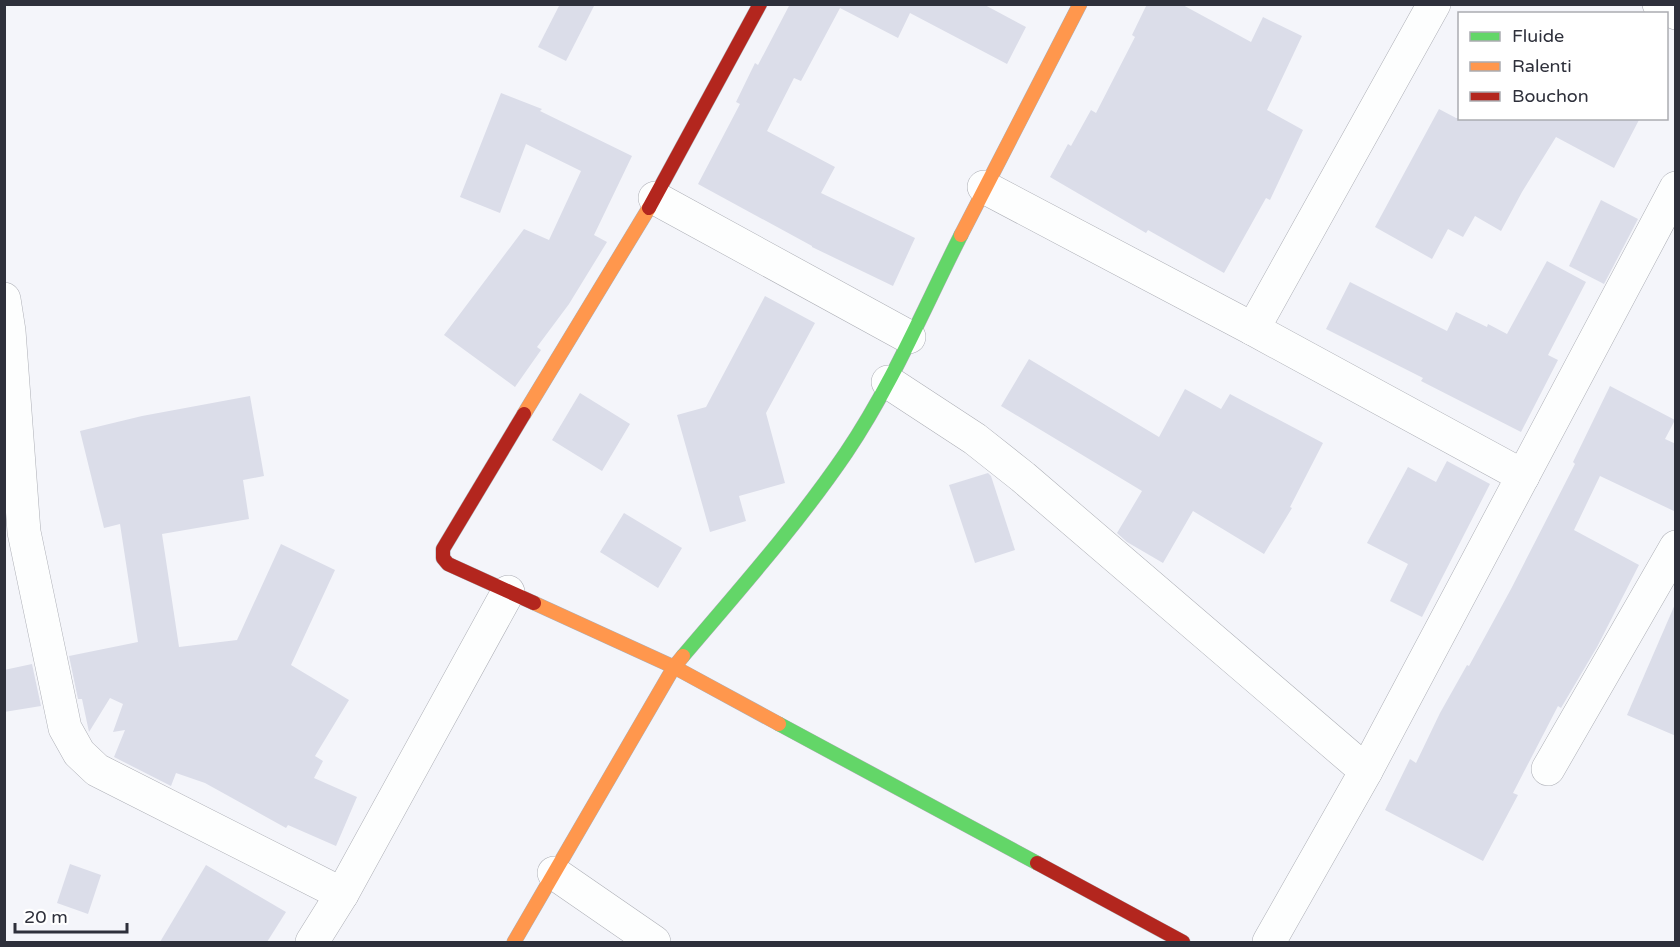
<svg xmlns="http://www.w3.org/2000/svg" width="1680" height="947" font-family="'Varela Round',sans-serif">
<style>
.building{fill:#dbdde9}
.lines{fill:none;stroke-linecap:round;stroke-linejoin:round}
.street-casing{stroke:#adafb6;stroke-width:34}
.fast-casing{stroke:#adafb6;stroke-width:15}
.slow-casing{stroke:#adafb6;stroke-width:15}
.jam-casing{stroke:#adafb6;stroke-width:15}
.street{stroke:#fdfefe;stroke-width:33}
.fast{stroke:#63d668;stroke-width:14}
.slow{stroke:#ff974d;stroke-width:14}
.jam{stroke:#b3261e;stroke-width:14}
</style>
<rect width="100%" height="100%" fill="#f4f5fa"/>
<g class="building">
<path d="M 560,4 L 595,4 L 566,61 L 538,47 Z"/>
<path d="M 790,4 L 983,4 L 1026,27 L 1007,64 L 910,13 L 898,38 L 840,8 L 801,81 L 794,78 L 767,131 L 835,167 L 821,193 L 915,238 L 893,286 L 812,247 L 812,246 L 698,184 L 740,104 L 736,102 L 755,63 L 758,65 Z"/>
<path d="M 1147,4 L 1181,4 L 1251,42 L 1263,17 L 1302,36 L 1267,110 L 1303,130 L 1270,200 L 1266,198 L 1224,273 L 1148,230 L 1146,233 L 1050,177 L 1068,144 L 1071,146 L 1091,110 L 1096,113 L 1135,37 L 1132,35 Z"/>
<path d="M 501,93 L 542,109 L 540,111 L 632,156 L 594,235 L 607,242 L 569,304 L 537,347 L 541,350 L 515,387 L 444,335 L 524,229 L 549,240 L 581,171 L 526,144 L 500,213 L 460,197 Z"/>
<path d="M 1439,109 L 1456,118 L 1640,118 L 1614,168 L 1556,137 L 1522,192 L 1501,231 L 1475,216 L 1463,237 L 1448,229 L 1432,259 L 1375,227 Z"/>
<path d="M 1601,200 L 1638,219 L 1604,284 L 1569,266 Z"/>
<path d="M 1547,261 L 1586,282 L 1548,355 L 1558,360 L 1521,432 L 1421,381 L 1423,378 L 1326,329 L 1350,282 L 1447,331 L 1456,312 L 1487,327 L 1488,324 L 1507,334 Z"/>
<path d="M 765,296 L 815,323 L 766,413 L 785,483 L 739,496 L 746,521 L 710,532 L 677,415 L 706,407 Z"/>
<path d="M 1029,359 L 1159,437 L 1185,389 L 1221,409 L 1230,394 L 1323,443 L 1290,507 L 1292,508 L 1264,554 L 1193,511 L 1163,563 L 1127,542 L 1117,533 L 1142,491 L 1001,406 Z"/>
<path d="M 1610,386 L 1675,420 L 1665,439 L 1676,444 L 1676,512 L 1600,476 L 1574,530 L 1639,565 L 1597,647 L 1561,708 L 1558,706 L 1513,793 L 1518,795 L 1483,861 L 1385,810 L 1410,759 L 1416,763 L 1440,713 L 1467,665 L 1469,666 L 1511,589 L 1575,464 L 1573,462 Z"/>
<path d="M 580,393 L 630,424 L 602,471 L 552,440 Z"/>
<path d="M 250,396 L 264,476 L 243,480 L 249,519 L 162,534 L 179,647 L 237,640 L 281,544 L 335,570 L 291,665 L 349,700 L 315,756 L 323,761 L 314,778 L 357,797 L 336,846 L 288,825 L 286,828 L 205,783 L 176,773 L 171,786 L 114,757 L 125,730 L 113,732 L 123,704 L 110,698 L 89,732 L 82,699 L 78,699 L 69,656 L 138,642 L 120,524 L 104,528 L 80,431 L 142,416 Z"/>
<path d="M 1447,461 L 1490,484 L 1422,617 L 1390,601 L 1408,564 L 1367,543 L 1408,467 L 1436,482 Z"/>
<path d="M 988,473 L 991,476 L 1015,550 L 975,563 L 949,485 Z"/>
<path d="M 624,513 L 682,548 L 658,588 L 600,552 Z"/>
<path d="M 1676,602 L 1676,736 L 1627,715 Z"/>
<path d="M 32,664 L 41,706 L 4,712 L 4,670 Z"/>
<path d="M 70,864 L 101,875 L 88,914 L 57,903 Z"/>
<path d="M 206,865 L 286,912 L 267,942 L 160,942 Z"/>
</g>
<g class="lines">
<defs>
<g id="street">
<path d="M 1659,4 L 1676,13"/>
<path d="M 984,187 L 1253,329 L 1523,476"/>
<path d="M 655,198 L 909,337"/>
<path d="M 4,299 L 9,331 L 24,532 L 65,728 L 79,753 L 97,770 L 342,894"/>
<path d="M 1253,329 L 1434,4"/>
<path d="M 888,382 L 975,439 L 1023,477 L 1366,771"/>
<path d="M 1548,769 L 1676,547"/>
<path d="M 554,873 L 654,942"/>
<path d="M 312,942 L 342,894 L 508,592"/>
<path d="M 1269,942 L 1366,771 L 1676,188"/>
</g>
<g id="fast">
<path d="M 683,656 C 739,590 797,525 846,453 C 892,385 924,308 961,235"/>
<path d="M 779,724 L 1037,863"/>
</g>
<g id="slow">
<path d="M 961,235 L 1080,4"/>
<path d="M 524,414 L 649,208"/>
<path d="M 534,603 L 674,667 L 779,724"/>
<path d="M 514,942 L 674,667 L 683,656"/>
</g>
<g id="jam">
<path d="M 649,208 L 760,4"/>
<path d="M 524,414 L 443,549 L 443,558 L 448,564 L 534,603"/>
<path d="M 1037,863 L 1183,942"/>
</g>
</defs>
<use href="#street" class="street-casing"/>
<use href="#fast" class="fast-casing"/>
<use href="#slow" class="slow-casing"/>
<use href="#jam" class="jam-casing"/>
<use href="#street" class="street"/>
<use href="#fast" class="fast"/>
<use href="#slow" class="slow"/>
<use href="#jam" class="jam"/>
</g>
<rect width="1680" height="947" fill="none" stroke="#2e303b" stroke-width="12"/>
<rect x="1458" y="12" width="210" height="108" fill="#ffffff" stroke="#abacb1" stroke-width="1.5"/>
<rect x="1470" y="32" width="30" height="9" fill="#63d668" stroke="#abacb1" stroke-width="1.5"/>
<text x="1512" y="42" font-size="18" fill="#2e303b">Fluide</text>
<rect x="1470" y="62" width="30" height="9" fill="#ff974d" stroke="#abacb1" stroke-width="1.5"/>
<text x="1512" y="72" font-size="18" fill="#2e303b">Ralenti</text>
<rect x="1470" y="92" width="30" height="9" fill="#b3261e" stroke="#abacb1" stroke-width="1.5"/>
<text x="1512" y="102" font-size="18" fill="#2e303b">Bouchon</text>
<path d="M15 923v9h112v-9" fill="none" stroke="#2e303b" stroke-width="3"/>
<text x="24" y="923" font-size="18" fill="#2e303b" stroke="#ffffff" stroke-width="4.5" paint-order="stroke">20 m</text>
</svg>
